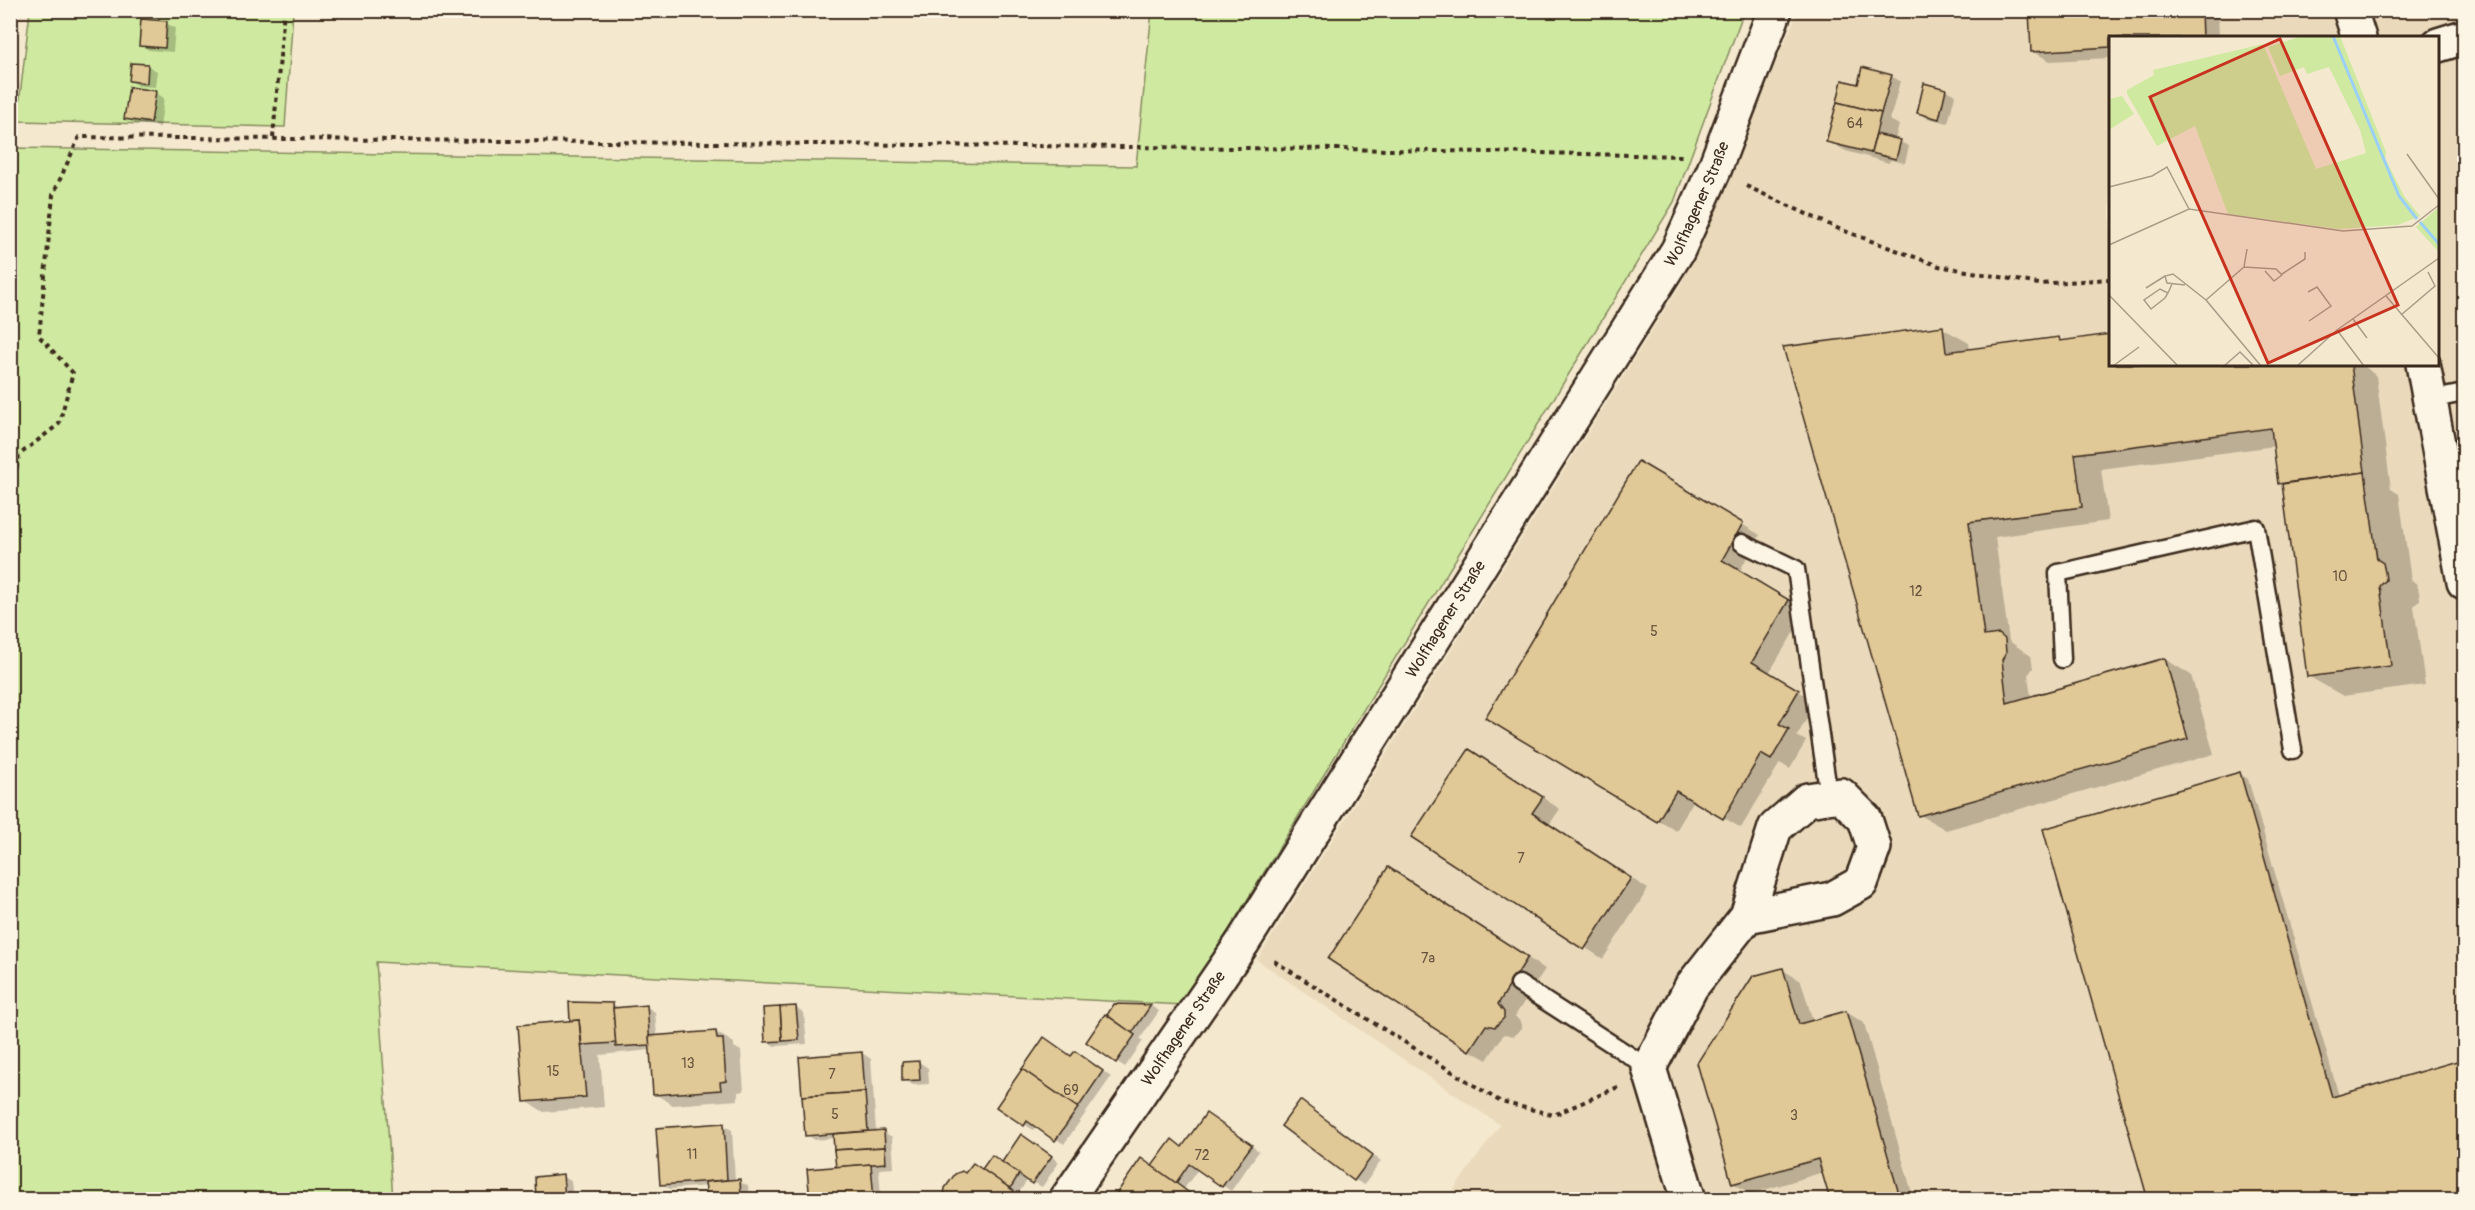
<svg xmlns="http://www.w3.org/2000/svg" width="2475" height="1210" font-family="Pangolin,sans-serif">
<style>
.built{fill:#eadabb;fill-rule:evenodd}
.green{fill:#cfeaa0;stroke:#858a5f;stroke-width:1.5}
.shadow{fill:#0003}
.building{fill:#e1c897;stroke:#3b2a1e;stroke-width:1.5}
.lines{fill:none;stroke-linecap:round;stroke-linejoin:round}
.service-casing{stroke:#3b2a1e;stroke-width:21}
.minor-casing{stroke:#3b2a1e;stroke-width:38}
.path{stroke:#3b2a1e;stroke-width:4;stroke-dasharray:4.5 4.5;stroke-linecap:butt}
.service{stroke:#fcf5e5;stroke-width:16}
.minor{stroke:#fcf5e5;stroke-width:33}
.labels{text-anchor:middle;dominant-baseline:central;stroke-width:4.5;stroke-linejoin:round;paint-order:stroke}
.number-label{font-size:14px;fill:#64523c}
.street-label{font-size:16px;fill:#3b2a1e;stroke:#fcf5e5}
.inset-river{fill:none;stroke:#9acff8;stroke-width:3}
.inset-road{fill:none;stroke:#aa9c88;stroke-width:1.5}
.view{fill:#c8321e;fill-opacity:0.15;stroke:#c8321e;stroke-width:3}
.inset-edge{fill:none;stroke:#3b2a1e;stroke-width:3}
</style>
<rect width="100%" height="100%" fill="#f4e8ce"/>
<filter id="ink" filterUnits="userSpaceOnUse"><feTurbulence type="fractalNoise" baseFrequency=".0167" numOctaves="2"/><feDisplacementMap in="SourceGraphic" scale="12" xChannelSelector="R" yChannelSelector="G"/><feConvolveMatrix kernelMatrix="1 2 1 2 8 2 1 2 1" color-interpolation-filters="sRGB"/></filter>
<g filter="url(#ink)">
<path class="built" d="M 1798,11 L 2464,11 L 2464,1199 L 1447,1199 L 1500,1125 L 1257,960 L 1681,284 ZM 2110,38 L 2438,38 L 2438,364 L 2110,364 Z"/>
<g class="green">
<path d="M 30,11 L 293,11 L 285,127 L 17,121 Z"/>
<path d="M 1152,11 L 1744,11 L 1674,202 L 1183,1005 L 376,962 L 393,1199 L 11,1200 L 11,148 L 1136,166 Z"/>
</g>
<g class="shadow">
<path d="M 2030,10 L 2218,10 L 2219,38 L 2110,38 L 2110,58 L 2050,61 L 2032,51 Z"/>
<path d="M 166,23 L 175,28 L 173,52 L 149,50 L 140,45 Z"/>
<path d="M 148,66 L 157,71 L 155,87 L 139,86 L 131,81 Z"/>
<path d="M 1891,76 L 1900,81 L 1890,120 L 1899,125 L 1895,140 L 1909,146 L 1905,163 L 1890,160 L 1889,163 L 1846,151 L 1828,141 L 1859,86 Z"/>
<path d="M 1925,85 L 1946,90 L 1955,95 L 1948,123 L 1927,118 L 1919,113 Z"/>
<path d="M 130,89 L 156,93 L 164,98 L 160,127 L 134,123 L 126,118 Z"/>
<path d="M 1942,328 L 1969,343 L 1970,350 L 2059,339 L 2064,342 L 2110,335 L 2110,364 L 2362,364 L 2376,376 L 2391,489 L 2399,494 L 2411,580 L 2417,584 L 2419,592 L 2420,600 L 2414,606 L 2425,685 L 2343,696 L 2308,676 L 2284,486 L 2280,483 L 2275,446 L 2101,469 L 2108,521 L 1995,537 L 2009,641 L 2031,656 L 2033,668 L 2028,675 L 2031,698 L 2165,659 L 2191,675 L 2214,754 L 1946,830 L 1920,815 Z"/>
<path d="M 1639,463 L 1760,535 L 1739,572 L 1806,612 L 1769,673 L 1816,702 L 1797,736 L 1806,741 L 1790,769 L 1780,763 L 1741,828 L 1694,800 L 1676,831 L 1487,718 Z"/>
<path d="M 1487,762 L 1560,809 L 1549,825 L 1648,889 L 1603,959 L 1413,837 Z"/>
<path d="M 2240,774 L 2248,779 L 2339,1096 L 2464,1060 L 2464,1200 L 2149,1200 Z"/>
<path d="M 1406,879 L 1545,969 L 1515,1016 L 1522,1024 L 1522,1028 L 1514,1036 L 1504,1034 L 1487,1060 L 1469,1050 Z"/>
<path d="M 1783,970 L 1801,981 L 1813,1021 L 1846,1012 L 1864,1023 L 1914,1200 L 1831,1200 L 1823,1172 L 1751,1194 L 1733,1183 Z"/>
<path d="M 613,1004 L 620,1009 L 647,1007 L 655,1012 L 657,1037 L 716,1032 L 734,1043 L 734,1047 L 741,1051 L 744,1091 L 738,1092 L 738,1100 L 673,1105 L 655,1094 L 651,1050 L 600,1055 L 604,1107 L 544,1112 L 526,1101 L 571,1022 Z"/>
<path d="M 1115,1006 L 1151,1006 L 1159,1011 L 1140,1039 L 1143,1041 L 1125,1067 L 1088,1042 Z"/>
<path d="M 796,1008 L 804,1013 L 807,1044 L 775,1046 L 766,1041 Z"/>
<path d="M 862,1053 L 871,1059 L 876,1132 L 883,1132 L 892,1137 L 894,1168 L 879,1169 L 881,1200 L 811,1200 L 837,1169 L 835,1138 L 815,1140 L 807,1135 Z"/>
<path d="M 1072,1057 L 1084,1058 L 1111,1077 L 1064,1144 L 1036,1126 L 1033,1130 L 998,1106 Z"/>
<path d="M 919,1062 L 928,1068 L 929,1084 L 913,1085 L 904,1080 Z"/>
<path d="M 1301,1102 L 1381,1161 L 1364,1185 L 1355,1180 Z"/>
<path d="M 1215,1120 L 1259,1151 L 1231,1191 L 1198,1169 L 1184,1189 L 1198,1200 L 1114,1200 L 1153,1168 L 1183,1148 Z"/>
<path d="M 723,1125 L 732,1130 L 735,1181 L 748,1185 L 749,1200 L 708,1200 L 708,1186 L 670,1189 L 661,1184 Z"/>
<path d="M 1030,1141 L 1059,1162 L 1042,1187 L 1028,1179 L 1017,1195 L 1022,1197 L 1020,1200 L 949,1200 L 966,1175 L 983,1170 L 992,1157 L 1003,1164 Z"/>
<path d="M 562,1176 L 571,1181 L 573,1199 L 586,1200 L 538,1200 Z"/>
</g>
<g class="building">
<path d="M 2029,10 L 2201,10 L 2202,38 L 2110,38 L 2110,47 L 2031,52 Z"/>
<path d="M 141,19 L 167,21 L 165,48 L 139,46 Z"/>
<path d="M 131,63 L 148,64 L 147,83 L 129,81 Z"/>
<path d="M 1862,67 L 1892,75 L 1881,113 L 1837,102 L 1842,80 L 1858,84 Z"/>
<path d="M 1924,83 L 1946,89 L 1939,119 L 1917,113 Z"/>
<path d="M 129,87 L 156,91 L 151,123 L 124,119 Z"/>
<path d="M 1837,102 L 1881,113 L 1871,153 L 1826,142 Z"/>
<path d="M 1876,134 L 1901,140 L 1896,159 L 1871,153 Z"/>
<path d="M 1943,326 L 1946,352 L 2059,337 L 2060,341 L 2110,334 L 2110,364 L 2351,364 L 2365,472 L 2278,484 L 2271,428 L 2075,454 L 2082,507 L 1969,522 L 1984,636 L 1999,634 L 2005,639 L 2006,653 L 2002,660 L 2007,703 L 2165,658 L 2188,739 L 1918,816 L 1783,347 Z"/>
<path d="M 1638,461 L 1743,523 L 1722,560 L 1789,600 L 1752,662 L 1799,690 L 1779,724 L 1789,729 L 1771,760 L 1761,754 L 1723,819 L 1676,791 L 1657,822 L 1485,718 Z"/>
<path d="M 2365,472 L 2377,559 L 2383,563 L 2385,572 L 2386,580 L 2380,586 L 2391,666 L 2307,677 L 2282,484 Z"/>
<path d="M 1469,749 L 1543,797 L 1532,813 L 1631,878 L 1584,950 L 1411,837 Z"/>
<path d="M 2240,772 L 2332,1097 L 2464,1059 L 2464,1200 L 2148,1200 L 2043,829 Z"/>
<path d="M 1388,867 L 1528,957 L 1498,1004 L 1504,1012 L 1504,1018 L 1495,1027 L 1486,1025 L 1469,1051 L 1328,959 Z"/>
<path d="M 1783,968 L 1799,1024 L 1846,1011 L 1899,1194 L 1881,1200 L 1830,1200 L 1818,1159 L 1732,1184 L 1697,1063 L 1753,976 Z"/>
<path d="M 569,1002 L 613,1003 L 616,1043 L 582,1045 L 579,1020 L 570,1021 Z"/>
<path d="M 1114,1004 L 1151,1005 L 1132,1033 L 1107,1015 Z"/>
<path d="M 647,1005 L 650,1045 L 616,1047 L 613,1008 Z"/>
<path d="M 796,1006 L 799,1040 L 782,1041 L 780,1007 Z"/>
<path d="M 780,1007 L 782,1041 L 765,1042 L 763,1008 Z"/>
<path d="M 1105,1014 L 1135,1035 L 1116,1063 L 1086,1042 Z"/>
<path d="M 579,1020 L 586,1097 L 524,1102 L 518,1025 Z"/>
<path d="M 716,1031 L 717,1039 L 723,1039 L 726,1081 L 720,1082 L 721,1090 L 653,1095 L 649,1036 Z"/>
<path d="M 1044,1037 L 1071,1056 L 1075,1051 L 1103,1071 L 1078,1108 L 1022,1069 Z"/>
<path d="M 862,1052 L 865,1092 L 802,1096 L 799,1057 Z"/>
<path d="M 919,1061 L 920,1080 L 902,1081 L 902,1062 Z"/>
<path d="M 1022,1069 L 1078,1108 L 1055,1141 L 1027,1121 L 1024,1126 L 996,1107 Z"/>
<path d="M 865,1092 L 868,1131 L 805,1136 L 802,1096 Z"/>
<path d="M 1300,1100 L 1373,1155 L 1354,1181 L 1281,1126 Z"/>
<path d="M 1206,1113 L 1252,1145 L 1222,1187 L 1189,1164 L 1176,1183 L 1152,1166 L 1172,1139 L 1182,1147 Z"/>
<path d="M 724,1123 L 727,1180 L 660,1185 L 656,1128 Z"/>
<path d="M 884,1130 L 885,1147 L 834,1150 L 833,1134 Z"/>
<path d="M 1021,1134 L 1052,1156 L 1032,1184 L 1002,1162 Z"/>
<path d="M 885,1147 L 886,1163 L 836,1167 L 834,1150 Z"/>
<path d="M 992,1155 L 1019,1174 L 1010,1189 L 982,1169 Z"/>
<path d="M 1141,1158 L 1176,1183 L 1199,1200 L 1112,1200 Z"/>
<path d="M 973,1163 L 1014,1191 L 1008,1200 L 947,1200 L 944,1196 L 945,1188 L 955,1174 L 962,1171 L 965,1173 Z"/>
<path d="M 871,1164 L 874,1200 L 810,1200 L 807,1169 Z"/>
<path d="M 563,1174 L 565,1199 L 536,1200 L 535,1177 Z"/>
<path d="M 740,1179 L 741,1196 L 707,1198 L 705,1182 Z"/>
</g>
<g class="lines">
<defs>
<g id="service">
<path d="M 2429,400 L 2464,393"/>
<path d="M 1742,543 L 1796,569 L 1829,797"/>
<path d="M 2062,659 L 2058,573 L 2256,528 L 2293,750"/>
<path d="M 1519,984 L 1649,1068"/>
</g>
<g id="minor">
<path d="M 2350,10 L 2359,38"/>
<path d="M 2438,45 L 2464,37"/>
<path d="M 2423,364 L 2464,582"/>
<path id="s1" d="M 1066,1200 L 1243,942 L 1678,250 L 1714,170 L 1775,10"/>
<path d="M 1689,1200 L 1649,1068 L 1691,987 L 1747,916 L 1775,828 L 1807,800 L 1841,795 L 1865,819 L 1874,847 L 1861,883 L 1832,899 L 1747,916"/>
</g>
</defs>
<use href="#service" class="service-casing"/>
<use href="#minor" class="minor-casing"/>
<g class="path">
<path d="M 273,138 L 284,10"/>
<path d="M 1746,186 L 1839,229 L 1939,266 L 2039,284 L 2110,279"/>
<path d="M 10,504 L 19,455 L 59,424 L 73,373 L 39,336 L 53,195 L 79,137 L 1342,149 L 1682,156"/>
<path d="M 1274,961 L 1501,1102 L 1554,1115 L 1618,1087"/>
</g>
<use href="#service" class="service"/>
<use href="#minor" class="minor"/>
</g>
</g>
<g class="labels">
<g class="number-label">
<text x="1855" y="123">64</text>
<text x="2340" y="576">10</text>
<text x="1916" y="591">12</text>
<text x="1654" y="631">5</text>
<text x="1521" y="858">7</text>
<text x="1428" y="958">7a</text>
<text x="688" y="1063">13</text>
<text x="553" y="1071">15</text>
<text x="832" y="1074">7</text>
<text x="1071" y="1090">69</text>
<text x="835" y="1114">5</text>
<text x="1794" y="1115">3</text>
<text x="692" y="1154">11</text>
<text x="1202" y="1155">72</text>
</g>
<g class="street-label">
<text stroke="none"><textPath href="#s1" startOffset="1180">Wolfhagener Straße</textPath></text>
<text stroke="none"><textPath href="#s1" startOffset="694">Wolfhagener Straße</textPath></text>
<text stroke="none"><textPath href="#s1" startOffset="208">Wolfhagener Straße</textPath></text>
</g>
</g>
<g transform="translate(2109 36)">
<rect width="330" height="330" fill="#f4e8ce"/>
<path d="M 193,0 L 231,0 L 277,116 L 276,122 L 295,160 L 311,180 L 289,189 L 229,193 L 119,178 L 86,90 L 48,110 L 18,58 L 18,54 L 45,39 L 44,34 L 154,8 L 207,133 L 257,117 L 251,94 L 220,31 L 198,38 L 195,31 L 171,40 L 159,11 ZM 13,60 L 25,78 L 0,94 L 0,63 ZM 330,171 L 330,216 L 307,191 Z" fill="#cfeaa0"/>
<path class="inset-river" d="M 224,0 L 290,160 L 308,183M 311,186 L 330,208"/>
<path class="inset-road" d="M 298,118 L 330,163M 0,151 L 43,140 L 58,131 L 80,173M 0,209 L 80,173 L 234,195 L 303,190 L 330,169M 135,231 L 138,213M 173,238 L 196,223 L 196,216M 76,249 L 58,247 L 56,240 L 64,238 L 97,264M 37,252 L 56,240M 199,256 L 208,251 L 222,270 L 200,285M 59,257 L 51,253 L 35,264 L 42,273 L 56,262 L 59,257 L 63,248M 0,259 L 69,330M 277,260 L 330,322M 292,279 L 326,250 L 319,236M 244,283 L 258,302M 228,294 L 255,330M 4,330 L 30,311M 115,330 L 131,316 L 145,330M 152,330 L 97,264 L 135,231 L 167,233 L 173,239 L 165,245 L 156,235M 188,330 L 228,294 L 330,222"/>
<path class="view" d="M 171,3 L 289,269 L 159,327 L 41,61 Z"/>
<rect width="330" height="330" class="inset-edge"/>
</g>
<rect width="2475" height="1210" fill="none" stroke="#fcf5e5" stroke-width="36"/>
<rect x="18" y="18" width="2439" height="1174" fill="none" stroke="#3b2a1e" stroke-width="2" filter="url(#ink)"/>
</svg>
